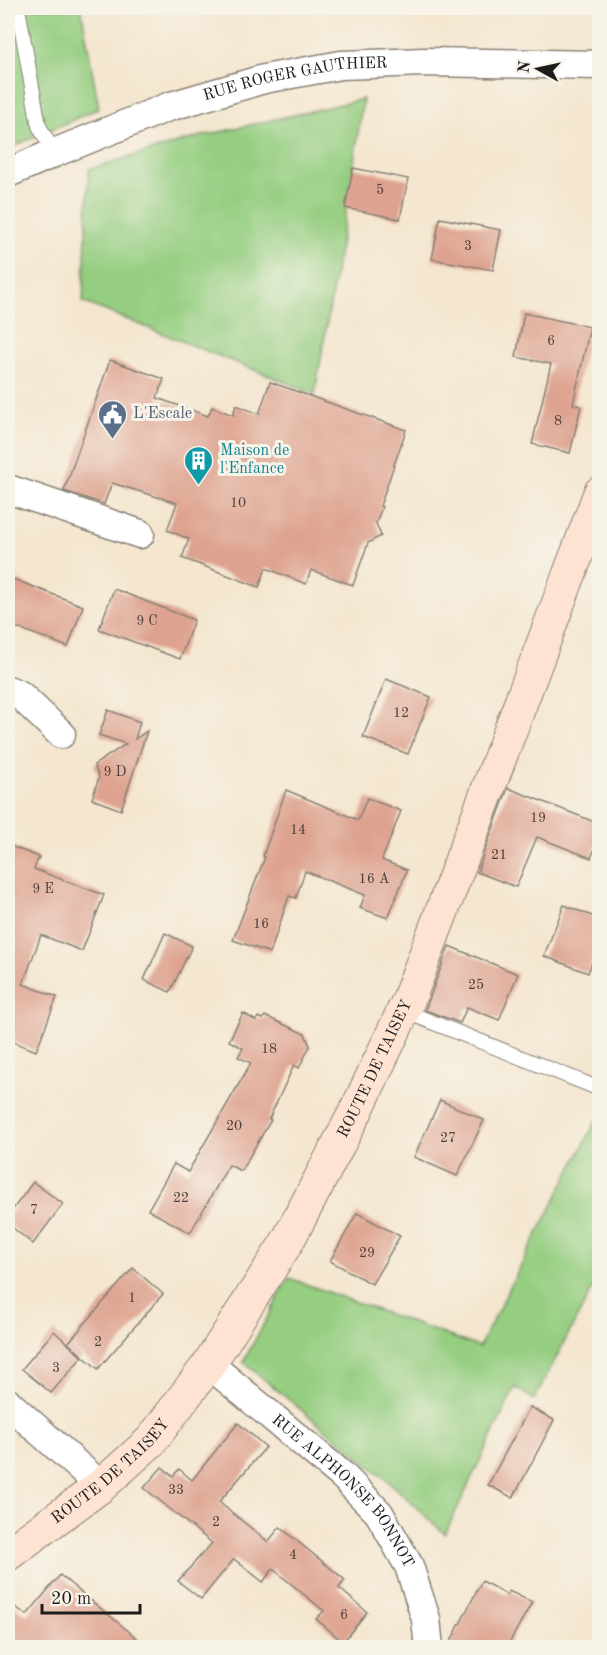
<svg xmlns="http://www.w3.org/2000/svg" width="607" height="1655" font-family="'Old Standard TT',serif">
<style>
.green{fill:#95ce81;stroke:#58754e;stroke-width:1.5}
.building{fill:#dea390}
.lines{fill:none;stroke-linecap:round;stroke-linejoin:round}
.lane-casing{stroke:#888176;stroke-width:16}
.street-casing{stroke:#888176;stroke-width:31}
.secondary-casing{stroke:#888176;stroke-width:35}
.lane{stroke:#fff;stroke-width:14}
.street{stroke:#fff;stroke-width:28}
.secondary{stroke:#fee3d2;stroke-width:33}
.labels{text-anchor:middle;dominant-baseline:central;stroke-width:6;stroke-linejoin:round;paint-order:stroke}
.number-label{font-size:14px;fill:#4c3e39}
.street-label{font-size:16px;fill:#1c1c1c;stroke:#f7f3e8}
.service-label{font-size:16px;fill:#4e5e75;stroke:#f7f3e8;text-anchor:start}
.culture-label{font-size:16px;fill:#0d838f;stroke:#f7f3e8;text-anchor:start}
</style>
<rect width="100%" height="100%" fill="#f7f3e8"/>
<filter id="ink" filterUnits="userSpaceOnUse"><feTurbulence type="fractalNoise" baseFrequency=".0167" numOctaves="2"/><feDisplacementMap in="SourceGraphic" scale="12" xChannelSelector="R" yChannelSelector="G"/><feConvolveMatrix kernelMatrix="1 2 1 2 8 2 1 2 1" color-interpolation-filters="sRGB"/></filter>
<filter id="wash" filterUnits="userSpaceOnUse"><feTurbulence type="fractalNoise" baseFrequency=".008" numOctaves="4" result="noise"/><feDisplacementMap in="SourceGraphic" scale="24" xChannelSelector="R" yChannelSelector="G"/><feGaussianBlur stdDeviation="1.35" result="paint"/><feColorMatrix in="noise" values="0 0 0 0 0 0 0 0 0 0 0 0 0 0 0 0 0 1.4 0 .05"/><feComposite in="paint" operator="in"/></filter>
<g filter="url(#wash)">
<rect width="100%" height="100%" fill="#f4e6cf"/>
<g class="green">
<path d="M 8,8 L 81,8 L 99,108 L 8,149 Z"/>
<path d="M 363,99 L 353,168 L 315,394 L 83,302 L 89,169 L 198,137 Z"/>
<path d="M 596,1121 L 600,1122 L 599,1276 L 534,1400 L 515,1387 L 445,1534 L 388,1481 L 243,1362 L 289,1278 L 479,1347 Z"/>
</g>
<g id="blocks">
<g class="building">
<path d="M 353,168 L 408,179 L 400,219 L 345,208 Z"/>
<path d="M 440,218 L 501,230 L 493,270 L 432,259 Z"/>
<path d="M 524,313 L 590,327 L 573,404 L 581,406 L 570,453 L 532,444 L 551,364 L 516,357 Z"/>
<path d="M 110,360 L 164,379 L 157,398 L 208,416 L 212,407 L 233,415 L 236,405 L 259,414 L 270,382 L 406,430 L 380,506 L 382,507 L 376,523 L 381,536 L 368,543 L 353,585 L 311,570 L 306,584 L 266,568 L 259,587 L 182,558 L 189,539 L 167,530 L 177,503 L 112,483 L 104,504 L 64,491 Z"/>
<path d="M 8,577 L 83,606 L 68,647 L 8,624 Z"/>
<path d="M 114,589 L 194,620 L 180,659 L 99,629 Z"/>
<path d="M 386,679 L 431,697 L 408,754 L 363,737 Z"/>
<path d="M 108,710 L 140,722 L 135,739 L 147,731 L 121,810 L 92,799 L 99,777 L 94,765 L 126,744 L 99,735 Z"/>
<path d="M 508,788 L 600,824 L 600,836 L 591,858 L 537,837 L 516,887 L 477,872 Z"/>
<path d="M 286,790 L 358,820 L 367,798 L 401,811 L 382,860 L 407,870 L 388,918 L 360,908 L 365,895 L 305,871 L 296,898 L 289,896 L 270,953 L 233,940 L 265,857 L 263,856 Z"/>
<path d="M 8,845 L 39,857 L 34,869 L 104,895 L 82,951 L 41,935 L 23,984 L 57,997 L 36,1051 L 8,1040 Z"/>
<path d="M 564,905 L 600,919 L 600,941 L 588,973 L 544,956 Z"/>
<path d="M 165,933 L 192,946 L 170,992 L 144,980 Z"/>
<path d="M 449,946 L 518,974 L 499,1020 L 467,1007 L 460,1023 L 425,1010 Z"/>
<path d="M 243,1013 L 256,1021 L 258,1017 L 263,1019 L 265,1016 L 305,1034 L 310,1046 L 299,1068 L 294,1065 L 269,1119 L 271,1120 L 241,1171 L 229,1165 L 190,1233 L 148,1210 L 174,1164 L 188,1172 L 251,1063 L 238,1057 L 243,1048 L 229,1041 Z"/>
<path d="M 440,1100 L 484,1120 L 457,1176 L 414,1157 Z"/>
<path d="M 33,1182 L 63,1204 L 33,1244 L 8,1224 L 8,1216 Z"/>
<path d="M 357,1213 L 400,1236 L 372,1284 L 330,1261 Z"/>
<path d="M 133,1268 L 163,1294 L 98,1369 L 68,1343 Z"/>
<path d="M 54,1331 L 82,1357 L 51,1393 L 22,1369 Z"/>
<path d="M 530,1407 L 554,1420 L 513,1498 L 488,1485 Z"/>
<path d="M 238,1423 L 266,1447 L 219,1502 L 268,1542 L 280,1527 L 345,1580 L 339,1588 L 367,1612 L 343,1642 L 316,1619 L 324,1611 L 273,1569 L 263,1582 L 234,1559 L 201,1599 L 178,1581 L 212,1543 L 144,1488 L 162,1467 L 173,1476 L 179,1469 L 192,1480 Z"/>
<path d="M 60,1575 L 72,1585 L 148,1647 L 8,1647 L 8,1602 L 27,1615 Z"/>
<path d="M 482,1581 L 507,1595 L 509,1591 L 532,1602 L 507,1647 L 448,1647 Z"/>
</g>
</g>
</g>
<g filter="url(#ink)">
<use href="#blocks" fill-opacity="0" stroke="#888176" stroke-width="1.5"/>
<g class="lines">
<defs>
<g id="lane">
<path d="M 18,8 L 39,126 L 54,153"/>
<path d="M 404,1011 L 600,1089"/>
</g>
<g id="street">
<path id="s1" d="M 8,173 L 54,153 L 168,107 L 264,79 L 341,65 L 425,62 L 600,65"/>
<path d="M 8,489 L 140,534"/>
<path d="M 8,690 L 20,695 L 61,734"/>
<path id="s2" d="M 209,1364 L 343,1476 L 379,1513 L 409,1566 L 426,1619 L 429,1648"/>
<path d="M 8,1403 L 101,1486"/>
</g>
<g id="secondary">
<path id="s3" d="M 8,1554 L 101,1486 L 151,1441 L 209,1364 L 287,1242 L 357,1109 L 408,1001 L 600,493"/>
</g>
</defs>
<use href="#lane" class="lane-casing"/>
<use href="#street" class="street-casing"/>
<use href="#secondary" class="secondary-casing"/>
<use href="#lane" class="lane"/>
<use href="#street" class="street"/>
<use href="#secondary" class="secondary"/>
</g>
</g>
<defs>
<symbol id="civic-pin" viewBox="-11 -11 22 30"><path d="M0 17L-7.5 6A9.5 9.5 0 1 1 7.5 6Z" fill="#5c6f8a" stroke="#f7f3e8"/><path d="M-.6-6.5H3V-4.5H.6V-3L4-1V1h2V6H-6V1h2V-1L-.6-3ZM-1.2 2.5V6h2.4V2.5Z" fill="#fff"/></symbol>
<symbol id="building-pin" viewBox="-11 -11 22 30"><path d="M0 17L-7.5 6A9.5 9.5 0 1 1 7.5 6Z" fill="#0f9aa8" stroke="#f7f3e8"/><path d="M-4-6H4V6H1V3H-1V6H-4ZM-2.5-4.3h1.7v1.8h-1.7ZM.8-4.3h1.7v1.8H.8ZM-2.5-1h1.7V.8h-1.7ZM.8-1h1.7V.8H.8Z" fill="#fff"/></symbol>
</defs>
<g fill-rule="evenodd">
<use href="#civic-pin" x="96" y="398" width="33" height="45"/>
<use href="#building-pin" x="182" y="444" width="33" height="45"/>
</g>
<g class="labels">
<g class="number-label">
<text x="380" y="190">5</text>
<text x="468" y="246">3</text>
<text x="551" y="341">6</text>
<text x="558" y="421">8</text>
<text x="238" y="503">10</text>
<text x="147" y="621">9 C</text>
<text x="401" y="713">12</text>
<text x="115" y="772">9 D</text>
<text x="538" y="818">19</text>
<text x="298" y="830">14</text>
<text x="499" y="855">21</text>
<text x="374" y="879">16 A</text>
<text x="43" y="889">9 E</text>
<text x="261" y="924">16</text>
<text x="476" y="985">25</text>
<text x="269" y="1049">18</text>
<text x="234" y="1126">20</text>
<text x="448" y="1138">27</text>
<text x="181" y="1198">22</text>
<text x="34" y="1210">7</text>
<text x="367" y="1253">29</text>
<text x="132" y="1298">1</text>
<text x="98" y="1342">2</text>
<text x="56" y="1368">3</text>
<text x="176" y="1490">33</text>
<text x="216" y="1522">2</text>
<text x="293" y="1555">4</text>
<text x="344" y="1615">6</text>
</g>
<g class="street-label">
<text stroke="none"><textPath href="#s1" startOffset="304">RUE ROGER GAUTHIER</textPath></text>
<text stroke="none"><textPath href="#s3" startOffset="618">ROUTE DE TAISEY</textPath></text>
<text stroke="none"><textPath href="#s3" startOffset="132">ROUTE DE TAISEY</textPath></text>
<text stroke="none"><textPath href="#s2" startOffset="186">RUE ALPHONSE BONNOT</textPath></text>
</g>
<g class="service-label">
<text x="133" y="414">L'Escale</text>
</g>
<g class="culture-label">
<text x="220" y="451">Maison de<tspan x="220" dy="18">l'Enfance</tspan></text>
</g>
</g>
<rect width="607" height="1655" fill="none" stroke="#f7f3e8" stroke-width="30"/>
<g transform="translate(538 69) rotate(278)" stroke="#f7f3e8" stroke-width="4.5" paint-order="stroke">
<path d="M0-4.5L10 22L0 15L-10 22Z" fill="#1c1c1c"/>
<text y="-9" font-size="16" font-weight="bold" text-anchor="middle" fill="#1c1c1c">N</text>
</g>
<path d="M42 1604v9h98v-9" fill="none" stroke="#1c1c1c" stroke-width="3"/>
<text x="51" y="1604" font-size="18" fill="#1c1c1c" stroke="#f7f3e8" stroke-width="4.5" paint-order="stroke">20 m</text>
</svg>
